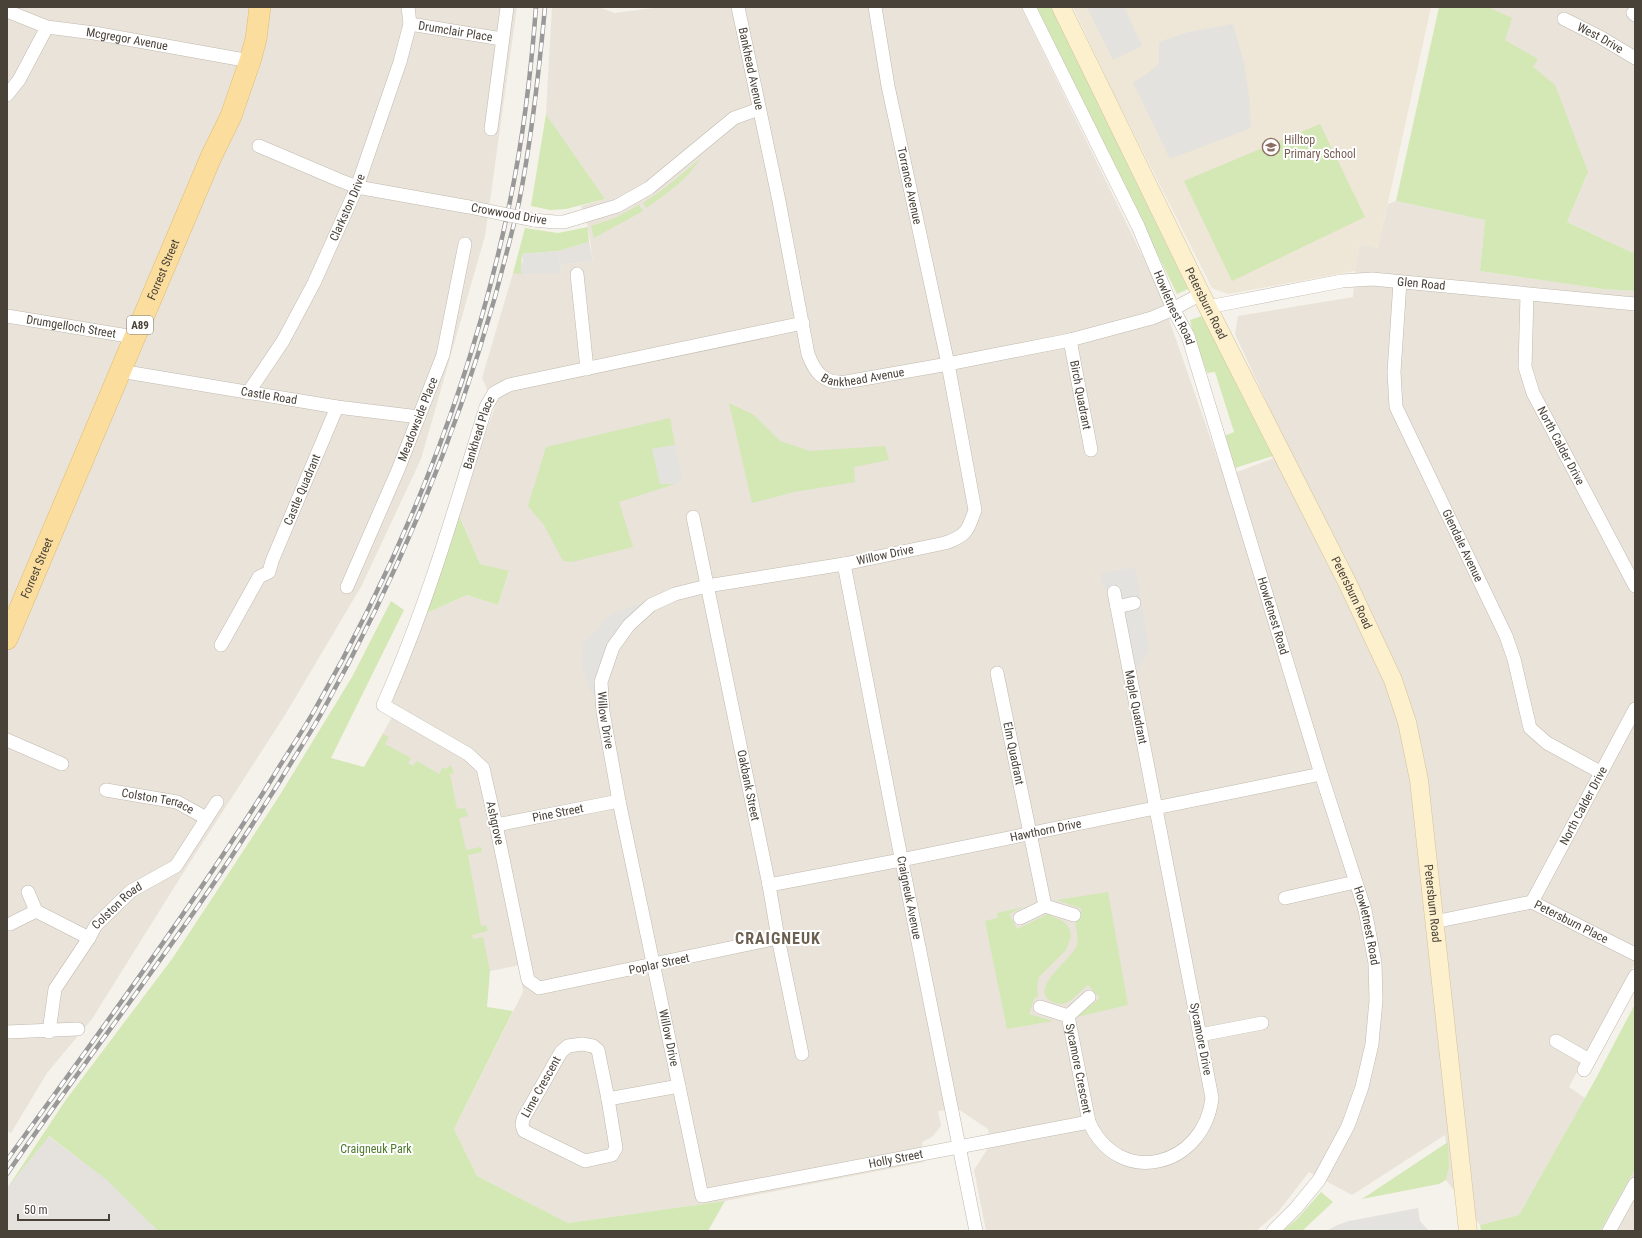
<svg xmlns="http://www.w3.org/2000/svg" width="1642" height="1238" font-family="'Roboto Condensed',sans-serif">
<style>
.residential{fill:#e9e3d9}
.industrial{fill:#e5e1dc}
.education{fill:#eee6d6}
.green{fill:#d3e8b5}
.parking{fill:#e4e2df}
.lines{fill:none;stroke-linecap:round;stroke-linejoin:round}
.street-casing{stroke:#c0b9ae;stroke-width:14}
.secondary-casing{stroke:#d3c39c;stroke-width:19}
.primary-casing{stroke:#e1bb6d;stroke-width:22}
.street{stroke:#fff;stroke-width:13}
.secondary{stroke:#fdf0cd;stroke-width:18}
.primary{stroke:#fbde9e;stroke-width:21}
.rail-casing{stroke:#999;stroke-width:4.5}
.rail{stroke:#fff;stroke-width:3;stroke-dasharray:9;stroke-linecap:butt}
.street-bridge-casing{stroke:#c0b9ae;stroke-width:14;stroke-linecap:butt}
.street-bridge{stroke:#fff;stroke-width:13}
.labels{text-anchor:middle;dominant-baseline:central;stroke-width:4;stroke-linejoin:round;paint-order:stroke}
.shield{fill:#fff;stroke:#807b74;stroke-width:1}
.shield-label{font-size:11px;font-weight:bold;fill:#494239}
.street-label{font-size:12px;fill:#494239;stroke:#fff}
.education-label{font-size:12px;fill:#785e54;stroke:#fff;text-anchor:start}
.park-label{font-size:12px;fill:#4d7a2d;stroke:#fff}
.district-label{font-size:16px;font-weight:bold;letter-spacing:1px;fill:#6c6050;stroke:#fff}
</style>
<rect width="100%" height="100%" fill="#f5f2eb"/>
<g class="residential">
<path d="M 7,7 L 517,7 L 485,236 L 421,459 L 362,585 L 285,715 L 185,870 L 92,1019 L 47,1073 L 11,1133 L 7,1131 Z"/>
<path d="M 552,7 L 598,7 L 615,13 L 661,7 L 1021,7 L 1158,288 L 1224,477 L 1290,452 L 1235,334 L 1238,316 L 1353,297 L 1355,271 L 1360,244 L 1378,248 L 1388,204 L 1396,201 L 1485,220 L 1480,271 L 1603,289 L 1635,291 L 1635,963 L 1569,1087 L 1585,1098 L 1519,1215 L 1480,1225 L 1446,1180 L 1449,1168 L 1445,1135 L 1352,1195 L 1309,1172 L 1278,1212 L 1256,1231 L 986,1231 L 974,1170 L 990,1145 L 988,1129 L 958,1109 L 938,1111 L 941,1126 L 932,1137 L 922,1142 L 924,1162 L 725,1201 L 568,1223 L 477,1176 L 454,1129 L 523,992 L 520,965 L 462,977 L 364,767 L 392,717 L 393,695 L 427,613 L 467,595 L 498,605 L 509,572 L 480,564 L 457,510 L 495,407 L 482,378 L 513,273 L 561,273 L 560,265 L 593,261 L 588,227 L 581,206 L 605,199 L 546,114 Z"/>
<path d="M 1487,7 L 1635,7 L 1635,248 L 1633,253 L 1567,222 L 1587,175 L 1533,66 L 1537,59 L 1505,40 Z"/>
<path d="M 1635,1168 L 1635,1231 L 1600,1231 Z"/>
</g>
<g class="industrial">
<path d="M 589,242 L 593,261 L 560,265 L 558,251 Z"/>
<path d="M 48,1136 L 108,1180 L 158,1231 L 7,1231 L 7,1188 Z"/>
</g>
<path class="education" d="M 1073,7 L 1431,7 L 1378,248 L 1360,244 L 1355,271 L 1228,294 L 1212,288 L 1112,90 Z"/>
<g class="green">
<path d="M 1036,7 L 1051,7 L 1188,289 L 1177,294 Z"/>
<path d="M 1439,7 L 1488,7 L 1512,18 L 1505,40 L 1538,59 L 1533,67 L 1555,85 L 1588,172 L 1567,222 L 1633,253 L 1635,248 L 1635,291 L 1603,289 L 1480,271 L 1485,220 L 1396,201 Z"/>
<path d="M 546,114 L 605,199 L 566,209 L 550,210 L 531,206 Z"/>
<path d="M 1320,124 L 1365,217 L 1232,281 L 1184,181 Z"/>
<path d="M 700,159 C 688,179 665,195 646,208 L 643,203 L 665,188 Z"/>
<path d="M 639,205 L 643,211 L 594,238 L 591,226 L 615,218 Z"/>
<path d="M 588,227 L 589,242 L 558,251 L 522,254 L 521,274 L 513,273 L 525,228 L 558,233 Z"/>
<path d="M 1202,316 L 1273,456 L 1235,468 L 1224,436 L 1234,432 L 1215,372 L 1207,373 L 1193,333 L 1190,320 Z"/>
<path d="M 729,403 L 754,415 L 780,441 L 810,451 L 885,446 L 889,460 L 854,467 L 855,482 L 794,492 L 752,503 Z"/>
<path d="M 670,418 L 675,445 L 653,449 L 673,483 L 675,484 L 619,502 L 633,547 L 572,562 L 563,561 L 544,525 L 528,506 L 546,447 Z"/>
<path d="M 455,506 L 480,564 L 509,571 L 498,605 L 467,595 L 420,616 Z"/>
<path d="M 391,601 L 404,610 L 331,758 L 364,767 L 383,734 L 389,737 L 385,744 L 411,758 L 408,763 L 413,766 L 417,761 L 439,774 L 443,767 L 446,769 L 451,765 L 454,773 L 450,774 L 457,809 L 465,808 L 468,816 L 459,818 L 466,850 L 481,847 L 482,852 L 468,855 L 481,926 L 486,925 L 488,931 L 472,935 L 473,939 L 483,937 L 490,971 L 487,1007 L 513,1011 L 454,1129 L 477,1176 L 568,1223 L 725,1201 L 708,1231 L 158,1231 L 107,1180 L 49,1136 L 8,1187 L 65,1101 L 172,959 L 234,865 L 278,798 L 352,677 Z"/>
<path d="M 1108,892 L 1128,1005 L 1077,1017 L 1100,998 L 1088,985 C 1078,992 1069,1008 1055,1003 C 1024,991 1073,959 1077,945 C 1079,938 1076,933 1076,926 C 1075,921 1080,914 1082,909 L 1057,900 Z"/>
<path d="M 1023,907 L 1009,914 L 1017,929 L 1048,914 L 1064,922 L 1069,928 L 1071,936 L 1066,950 L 1039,977 L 1037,985 L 1038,997 L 1035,997 L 1029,1014 L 1053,1021 L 1007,1029 L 985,921 L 998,918 L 997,913 Z"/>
<path d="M 1635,1004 L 1635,1169 L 1600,1231 L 1481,1231 L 1480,1225 L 1519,1215 L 1595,1080 Z"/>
<path d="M 1448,1142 L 1449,1168 L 1446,1180 L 1439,1184 L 1362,1199 Z"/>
<path d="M 1321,1192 L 1333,1202 L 1302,1231 L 1283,1231 L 1297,1219 Z"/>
</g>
<g class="parking">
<path d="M 1087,7 L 1124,7 L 1142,46 L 1113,60 Z"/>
<path d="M 1233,24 L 1244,63 L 1249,97 L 1251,128 L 1170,159 L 1133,82 L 1144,76 L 1159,64 L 1159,42 L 1189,32 Z"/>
<path d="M 558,251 L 561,273 L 521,274 L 521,265 L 523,262 L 522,254 Z"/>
<path d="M 675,445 L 682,479 L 675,484 L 660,484 L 652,449 Z"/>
<path d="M 1135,567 L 1149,648 L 1135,676 L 1120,586 L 1104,589 L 1100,574 Z"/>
<path d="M 637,604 L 644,605 L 596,681 L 595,698 L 590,690 L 582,666 L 583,644 L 610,615 Z"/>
<path d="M 1418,1208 L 1420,1221 L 1429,1231 L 1327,1231 L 1337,1225 L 1349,1221 Z"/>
</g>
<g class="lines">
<defs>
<g id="street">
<path id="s1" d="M 738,7 L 779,201 L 808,354 C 815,373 824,384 846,382 L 948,364 L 1070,340 L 1152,318 L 1173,309 L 1201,294"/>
<path id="s2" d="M 875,7 L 888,86 L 948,364 L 975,510 C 968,531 966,536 945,543 L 844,564 L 707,586 L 675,594 L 651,605 L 629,625 L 613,647 L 601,682 L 603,712 L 619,801 L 702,1196 L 1089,1122"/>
<path id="s3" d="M 1029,7 L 1138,226 L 1173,309 L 1188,336 L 1321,774 L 1365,910 L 1375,963 L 1376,1000 L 1372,1044 L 1362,1087 L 1348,1126 L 1319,1180 L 1296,1208 L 1273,1231"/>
<path id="s4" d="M 7,11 L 47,27 L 94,33 L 250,61"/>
<path d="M 1633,13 L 1635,15"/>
<path id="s5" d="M 1564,19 L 1600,37 L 1635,58"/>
<path id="s6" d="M 410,24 L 502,39"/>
<path d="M 7,95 L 19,80 L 47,27"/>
<path d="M 491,129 L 507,7"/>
<path d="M 259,146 L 339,180 L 357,187 L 469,207"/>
<path d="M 533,220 L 555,222 L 564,222 L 617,206 L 649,188 L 734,118 L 759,109"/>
<path d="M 577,274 L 587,369"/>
<path id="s7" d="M 1400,282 L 1394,372 L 1396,407 L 1506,636 L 1514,659 L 1530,728 L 1547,743 L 1600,772"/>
<path id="s8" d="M 1527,295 L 1525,367 L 1533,393 L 1635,586"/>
<path id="s9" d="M 1208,307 L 1342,281 L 1372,279 L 1635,304"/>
<path id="s10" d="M 7,316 L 134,337"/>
<path id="s11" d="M 1070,340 L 1091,450"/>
<path id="s12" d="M 120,371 L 337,407 L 419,417"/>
<path id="s13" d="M 248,393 L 283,341 L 314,283 L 357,187 L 400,62 L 410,24 L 408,7"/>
<path id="s14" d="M 693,517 L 769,885 L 778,938 L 802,1054"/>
<path id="s15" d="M 844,564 L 897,837 L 976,1231"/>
<path id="s16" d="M 347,587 L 398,470 L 443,355 L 465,244"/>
<path d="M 1117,607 L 1134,603"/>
<path id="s17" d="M 221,645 L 259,577 L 269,572 L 272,561 L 337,407"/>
<path id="s18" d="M 997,673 L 1045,906 L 1074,915"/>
<path d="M 7,740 L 62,764"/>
<path id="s19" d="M 106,790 L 177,802 L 206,818"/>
<path id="s20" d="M 496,825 L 619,801"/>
<path id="s21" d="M 769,885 L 901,860 L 1321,774"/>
<path d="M 28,892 L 36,911 L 89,938"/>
<path d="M 1285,898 L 1355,882"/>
<path id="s22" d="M 1532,902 L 1635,709"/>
<path d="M 1020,918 L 1045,906"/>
<path id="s23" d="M 1434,922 L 1532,902 L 1635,954"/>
<path d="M 10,924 L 36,911"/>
<path id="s24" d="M 778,938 L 539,988 L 528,980 L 496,825 L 483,768 L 468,754 L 383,705 C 426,609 455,508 486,407 L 494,393 L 509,385 L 803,323"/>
<path id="s25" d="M 1040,1007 L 1068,1016 L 1089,1122 C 1119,1189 1204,1167 1212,1098 L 1114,592"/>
<path d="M 1068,1016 L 1089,997"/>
<path d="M 7,1032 L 78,1029"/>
<path id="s26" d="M 49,1032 L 55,989 L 89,938 L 96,925 L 131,891 L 176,866 L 217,802"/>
<path d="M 1200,1035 L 1262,1023"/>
<path d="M 1556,1041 L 1589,1060"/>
<path d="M 582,1044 L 593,1046 L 598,1050 L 608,1099 L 616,1148 L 612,1155 L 585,1161 L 524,1131 L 522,1125 L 523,1119 L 561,1052 L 568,1046 Z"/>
<path d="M 1584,1070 L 1635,976"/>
<path d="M 608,1099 L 679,1086"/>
<path d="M 1609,1231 L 1635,1184"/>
</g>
<g id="secondary">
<path id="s27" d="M 1061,7 L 1201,294 L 1348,584 L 1393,680 L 1407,722 L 1419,780 L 1468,1231"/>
</g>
<g id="primary">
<path id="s28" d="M 7,639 L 211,157 L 231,116 L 250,61 L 256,39 L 260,7"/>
</g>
</defs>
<use href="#street" class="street-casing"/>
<use href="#secondary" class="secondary-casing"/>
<use href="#primary" class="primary-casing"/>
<use href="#street" class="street"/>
<use href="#secondary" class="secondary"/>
<use href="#primary" class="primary"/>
<defs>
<g id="rail">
<path d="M 7,1160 C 98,1034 191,909 273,777 C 286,755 301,734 314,711 C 404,554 472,383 509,206 C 523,140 531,74 536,7"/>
<path d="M 7,1174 C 70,1082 138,993 201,902 C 229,862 254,822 280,781 C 293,759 308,737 321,714 C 395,582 454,443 495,297 C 503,266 512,234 519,202 C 532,137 539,72 545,7"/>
</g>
</defs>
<use href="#rail" class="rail-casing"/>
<use href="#rail" class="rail"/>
<defs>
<path id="street-bridge" d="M 469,207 L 533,220"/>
</defs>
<use href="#street-bridge" class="street-bridge-casing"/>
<use href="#street-bridge" class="street-bridge"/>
</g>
<defs>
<symbol id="school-ring" viewBox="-11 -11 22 22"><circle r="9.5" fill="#fff" stroke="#8d6e63" stroke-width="1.5"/><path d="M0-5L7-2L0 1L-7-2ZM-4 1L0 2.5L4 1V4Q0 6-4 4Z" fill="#8d6e63"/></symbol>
</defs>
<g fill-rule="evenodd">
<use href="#school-ring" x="1261" y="137" width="20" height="20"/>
</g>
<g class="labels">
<rect class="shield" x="127" y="316" width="26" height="18" rx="3"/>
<g class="shield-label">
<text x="140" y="325">A89</text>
</g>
<g class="street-label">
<text stroke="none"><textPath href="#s6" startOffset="46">Drumclair Place</textPath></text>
<text stroke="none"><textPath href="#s5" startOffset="41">West Drive</textPath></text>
<text stroke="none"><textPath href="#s4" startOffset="124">Mcgregor Avenue</textPath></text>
<text stroke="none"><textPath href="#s1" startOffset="63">Bankhead Avenue</textPath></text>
<text stroke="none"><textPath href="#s2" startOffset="182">Torrance Avenue</textPath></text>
<text stroke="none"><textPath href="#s13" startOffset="211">Clarkston Drive</textPath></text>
<text transform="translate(509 214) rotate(10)">Crowwood Drive</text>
<text stroke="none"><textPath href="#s28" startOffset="401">Forrest Street</textPath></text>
<text stroke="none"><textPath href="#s9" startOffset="216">Glen Road</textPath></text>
<text stroke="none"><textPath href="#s27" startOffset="330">Petersburn Road</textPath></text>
<text stroke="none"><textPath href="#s3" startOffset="334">Howletnest Road</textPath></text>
<text stroke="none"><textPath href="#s10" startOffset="65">Drumgelloch Street</textPath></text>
<text stroke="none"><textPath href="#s1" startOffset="423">Bankhead Avenue</textPath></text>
<text stroke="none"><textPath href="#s11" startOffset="56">Birch Quadrant</textPath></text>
<text stroke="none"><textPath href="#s12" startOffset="151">Castle Road</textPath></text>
<text stroke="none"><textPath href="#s16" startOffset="182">Meadowside Place</textPath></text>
<text stroke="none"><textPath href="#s24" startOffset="882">Bankhead Place</textPath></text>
<text stroke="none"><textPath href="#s8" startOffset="159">North Calder Drive</textPath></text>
<text stroke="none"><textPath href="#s17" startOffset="178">Castle Quadrant</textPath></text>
<text stroke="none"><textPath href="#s7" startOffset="279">Glendale Avenue</textPath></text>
<text transform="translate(885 555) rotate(-12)">Willow Drive</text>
<text stroke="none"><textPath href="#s28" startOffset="77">Forrest Street</textPath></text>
<text stroke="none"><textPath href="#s27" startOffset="654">Petersburn Road</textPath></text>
<text stroke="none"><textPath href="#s3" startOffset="658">Howletnest Road</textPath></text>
<text transform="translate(1136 707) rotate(79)">Maple Quadrant</text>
<text stroke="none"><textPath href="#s2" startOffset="994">Willow Drive</textPath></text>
<text stroke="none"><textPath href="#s18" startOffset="82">Elm Quadrant</textPath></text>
<text stroke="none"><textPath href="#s14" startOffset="274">Oakbank Street</textPath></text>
<text stroke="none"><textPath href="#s19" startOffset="53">Colston Terrace</textPath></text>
<text stroke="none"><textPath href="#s22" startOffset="109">North Calder Drive</textPath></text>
<text stroke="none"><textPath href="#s20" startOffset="63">Pine Street</textPath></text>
<text transform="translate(495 823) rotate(77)">Ashgrove</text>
<text stroke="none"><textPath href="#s21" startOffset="282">Hawthorn Drive</textPath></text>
<text stroke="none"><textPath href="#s15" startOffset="340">Craigneuk Avenue</textPath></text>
<text stroke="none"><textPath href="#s27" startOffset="978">Petersburn Road</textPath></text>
<text stroke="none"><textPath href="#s26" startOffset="148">Colston Road</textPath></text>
<text stroke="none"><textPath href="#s23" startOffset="144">Petersburn Place</textPath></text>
<text stroke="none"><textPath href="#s3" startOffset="982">Howletnest Road</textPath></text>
<text transform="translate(659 964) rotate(-12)">Poplar Street</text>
<text stroke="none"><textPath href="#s2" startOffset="1318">Willow Drive</textPath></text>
<text transform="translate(1201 1039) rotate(79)">Sycamore Drive</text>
<text stroke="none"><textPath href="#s25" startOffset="83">Sycamore Crescent</textPath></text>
<text transform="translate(541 1087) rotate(-61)">Lime Crescent</text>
<text stroke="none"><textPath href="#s2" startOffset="1677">Holly Street</textPath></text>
</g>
<g class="education-label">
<text x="1284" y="140">Hilltop<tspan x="1284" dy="14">Primary School</tspan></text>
</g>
<g class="park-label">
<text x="376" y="1149">Craigneuk Park</text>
</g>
<g class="district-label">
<text x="778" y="938">CRAIGNEUK</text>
</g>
</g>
<rect width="1642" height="1238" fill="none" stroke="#494239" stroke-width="16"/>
<path d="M18 1214v6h91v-6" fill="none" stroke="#494239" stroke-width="2"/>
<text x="24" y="1214" font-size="12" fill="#494239" stroke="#ffffff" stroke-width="3" paint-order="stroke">50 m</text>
</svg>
